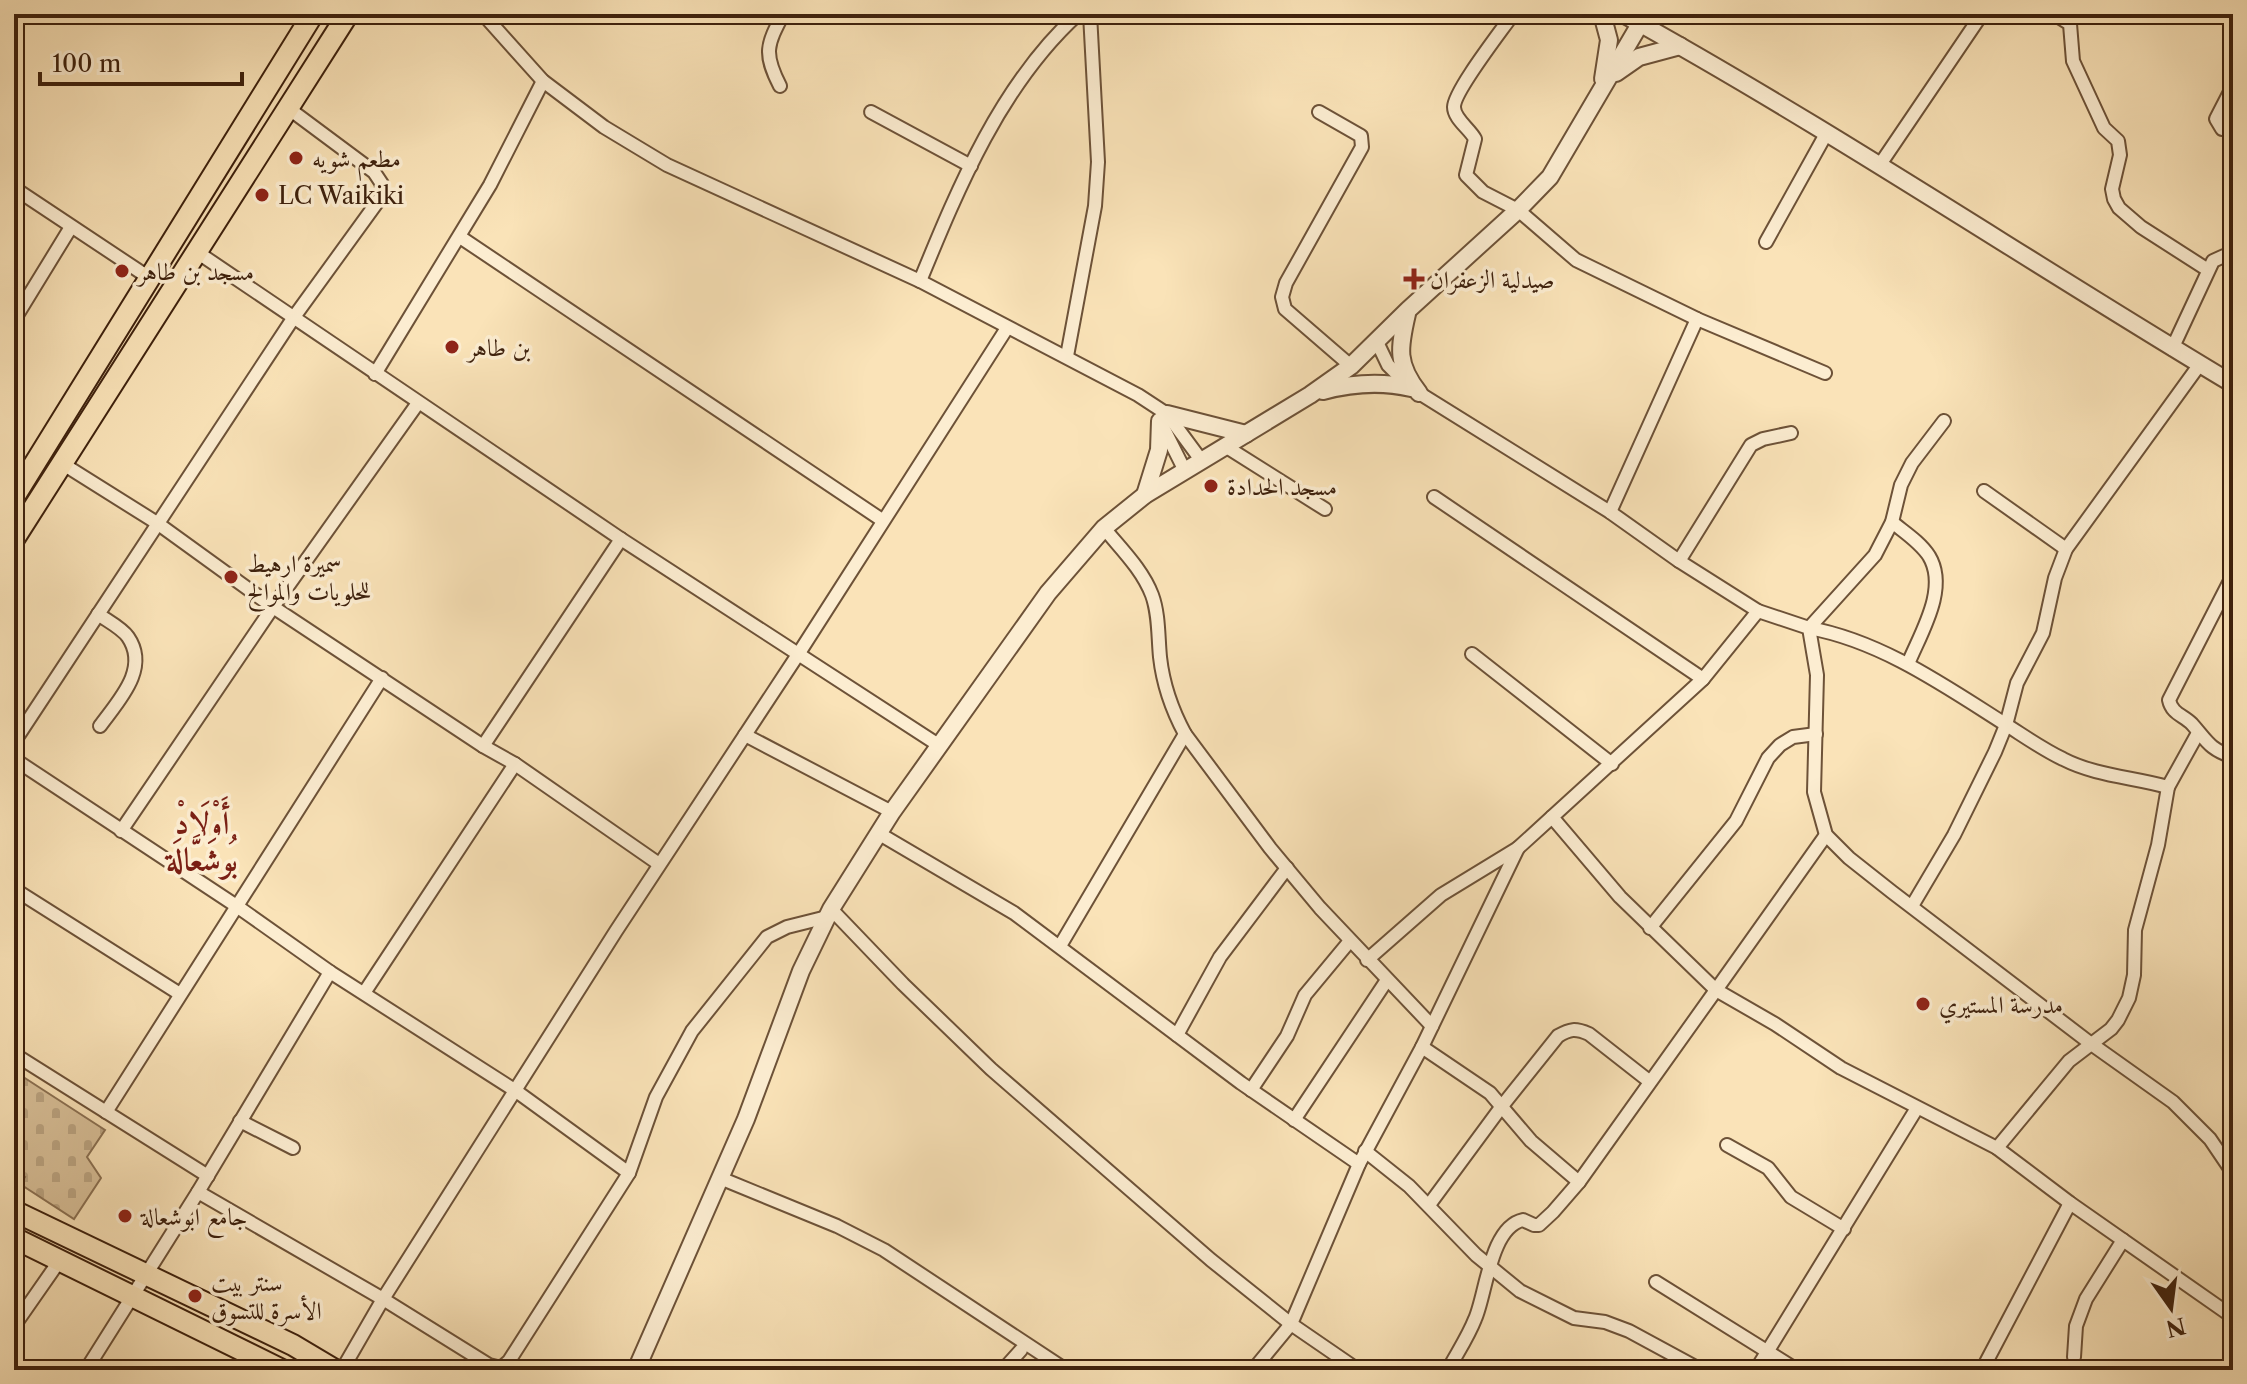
<svg xmlns="http://www.w3.org/2000/svg" width="2247" height="1384" font-family="'Libre Caslon Text',Amiri,serif">
<style>
.cemetery{fill:url(#cemetery-stones);stroke:#8c7254;stroke-width:2}
.lines{fill:none;stroke-linecap:round;stroke-linejoin:round}
.minor-casing{stroke:#6d5238;stroke-width:16}
.tertiary-casing{stroke:#6d5238;stroke-width:20}
.primary-casing{stroke:#3e210d;stroke-width:24}
.minor{stroke:#fcedd1;stroke-width:12}
.tertiary{stroke:#fcedd1;stroke-width:16}
.primary{stroke:#fae3b8;stroke-width:20}
.poi-dot{fill:#8f2418;stroke:#fcedd1;stroke-width:3}
.labels{text-anchor:middle;dominant-baseline:central;stroke-width:7;stroke-linejoin:round;paint-order:stroke}
.poi-label{font-size:24px;fill:#3e210d;stroke:#fcedd1;text-anchor:start}
.district-label{font-size:32px;font-weight:bold;fill:#7a1f14;stroke:#fcedd1}
</style>
<defs>
<pattern id="cemetery-stones" width="16" height="16" patternUnits="userSpaceOnUse" patternTransform="scale(2)"><rect width="16" height="16" fill="#dac29b"/><path d="M2 7V4a2 2 0 0 1 4 0v3zM10 15v-3a2 2 0 0 1 4 0v3z" fill="#bca684"/></pattern>
</defs>
<rect width="100%" height="100%" fill="#fae3b8"/>
<filter id="stains"><feTurbulence type="fractalNoise" baseFrequency=".0025" numOctaves="4"/><feColorMatrix values="0 0 0 0 .2 0 0 0 0 .09 0 0 0 0 .02 0 0 0 .5 -.17"/></filter>
<radialGradient id="worn" r=".72"><stop offset=".6" stop-color="#630" stop-opacity="0"/><stop offset="1" stop-color="#630" stop-opacity=".3"/></radialGradient>
<path class="cemetery" d="M 14,1071 L 105,1130 L 87,1157 L 101,1178 L 74,1219 L 20,1184 L 25,1177 L 14,1169 Z"/>
<g class="lines">
<defs>
<g id="minor">
<path d="M 483,14 L 543,81 L 604,127 L 667,165 L 920,281 L 1138,395 L 1167,414 L 1201,460"/>
<path d="M 1513,14 C 1502,30 1454,91 1454,107 C 1454,119 1470,129 1475,139 L 1466,175 L 1483,192 L 1518,210 L 1576,260 L 1697,319 L 1825,373"/>
<path d="M 2054,14 L 2070,24 L 2073,61 L 2104,128 L 2118,141 L 2120,155 L 2112,189 L 2114,199 L 2119,208 L 2141,227 L 2208,270"/>
<path d="M 780,86 C 763,53 767,45 783,14"/>
<path d="M 2233,86 L 2216,119 L 2222,129 L 2233,128"/>
<path d="M 871,112 L 971,166"/>
<path d="M 1319,112 L 1361,136 L 1362,147 L 1286,283 L 1282,297 L 1285,309 L 1351,366"/>
<path d="M 1879,166 L 1982,14"/>
<path d="M 14,188 L 148,277"/>
<path d="M 460,237 L 882,520"/>
<path d="M 1766,242 L 1826,134"/>
<path d="M 197,252 L 621,539 L 940,746"/>
<path d="M 920,281 C 959,186 1001,84 1078,14"/>
<path d="M 14,320 L 71,227"/>
<path d="M 1377,342 L 1388,365 L 1411,388 L 1610,512 L 1679,561 L 1758,611 L 1809,628 L 1817,675 L 1814,792 L 1826,835 L 1849,858 L 1892,892 L 2090,1043 L 2173,1102 L 2210,1139 L 2233,1173"/>
<path d="M 2172,349 L 2213,261 L 2224,256 L 2233,261"/>
<path d="M 1067,356 L 1095,206 L 1098,162 L 1090,14"/>
<path d="M 375,374 L 490,185 L 543,81"/>
<path d="M 1161,423 L 1184,469"/>
<path d="M 1225,446 L 1325,509"/>
<path d="M 63,464 L 157,523 L 273,607 L 483,746 L 515,764 L 659,864"/>
<path d="M 1984,491 L 2066,549"/>
<path d="M 1434,497 L 1703,679"/>
<path d="M 1610,512 L 1697,319"/>
<path d="M 1892,522 C 1904,532 1920,542 1929,556 C 1949,589 1920,634 1908,664"/>
<path d="M 1104,528 C 1121,549 1142,569 1152,595 C 1159,614 1158,636 1160,657 C 1163,684 1172,710 1185,734 L 1270,848 L 1320,908 L 1432,1026"/>
<path d="M 1679,561 L 1751,445 L 1763,439 L 1791,433"/>
<path d="M 2233,575 L 2169,700 C 2172,714 2183,715 2192,724 C 2207,741 2209,749 2233,757"/>
<path d="M 98,614 C 106,620 122,628 128,637 C 150,669 118,701 100,726"/>
<path d="M 1809,628 C 1881,641 1945,686 2005,724 C 2024,736 2042,749 2063,759 C 2096,776 2133,777 2168,787 L 2198,733"/>
<path d="M 1809,628 L 1875,555 L 1892,522 L 1901,485 L 1912,463 L 1944,421"/>
<path d="M 1472,654 L 1612,764"/>
<path d="M 745,735 L 892,812"/>
<path d="M 14,742 L 294,317 L 381,197 L 382,184 L 374,172 L 288,108"/>
<path d="M 483,746 L 621,539"/>
<path d="M 14,759 L 238,907 L 330,972 L 516,1091 L 629,1173"/>
<path d="M 121,831 L 273,607 L 418,403"/>
<path d="M 878,833 L 1014,913 L 1241,1083 L 1359,1164"/>
<path d="M 1826,835 L 1716,990 L 1775,1024 L 1841,1068 L 1997,1148 L 2069,1061 L 2111,1029 L 2118,1020 L 2129,998 L 2134,975 L 2135,930 L 2158,845 L 2168,787"/>
<path d="M 14,889 L 180,994"/>
<path d="M 1912,906 L 1954,835 L 1995,752 L 2006,725 L 2017,683 L 2043,633 L 2055,578 L 2066,549 L 2200,364"/>
<path d="M 831,909 L 903,984 L 991,1069 L 1211,1260 L 1291,1324 L 1358,1370"/>
<path d="M 1650,928 L 1736,821 L 1768,758 L 1780,745 L 1793,737 L 1816,734"/>
<path d="M 1060,946 L 1185,734"/>
<path d="M 1367,960 L 1441,895 L 1518,848"/>
<path d="M 364,993 L 515,764"/>
<path d="M 1177,1035 L 1220,957 L 1287,868"/>
<path d="M 1422,1047 L 1490,1093 L 1531,1141 L 1579,1182"/>
<path d="M 14,1054 L 208,1176"/>
<path d="M 1251,1090 L 1287,1036 L 1305,995 L 1349,942"/>
<path d="M 106,1112 L 382,678"/>
<path d="M 1294,1120 L 1387,980"/>
<path d="M 240,1121 L 293,1148"/>
<path d="M 1727,1145 L 1768,1168 L 1791,1197 L 1844,1229"/>
<path d="M 1997,1148 L 2070,1203 L 2233,1317"/>
<path d="M 1365,1151 L 1409,1186 L 1476,1255 L 1520,1291 L 1574,1318 L 1605,1322 L 1629,1331 L 1701,1370"/>
<path d="M 720,1178 L 837,1226 L 884,1250 L 1066,1370"/>
<path d="M 198,1192 L 383,1299 L 489,1365 L 501,1368 L 509,1361 L 629,1173 L 656,1097 L 692,1031 L 767,937 L 787,927 L 827,917"/>
<path d="M 1429,1205 L 1502,1106 L 1558,1036 C 1570,1029 1575,1028 1589,1034 L 1649,1081"/>
<path d="M 1656,1282 L 1797,1370"/>
<path d="M 14,1326 L 60,1260"/>
<path d="M 2074,1357 L 2076,1326 L 2086,1299 L 2123,1240"/>
<path d="M 86,1370 L 198,1192 L 330,972"/>
<path d="M 342,1370 L 383,1299 L 616,931 L 799,653 L 1007,328"/>
<path d="M 1003,1370 L 1021,1350"/>
<path d="M 1253,1370 L 1291,1324 L 1359,1164 L 1422,1047 L 1518,848 L 1552,817"/>
<path d="M 1448,1370 C 1457,1353 1468,1337 1475,1319 C 1486,1295 1490,1227 1523,1220 L 1534,1225 L 1539,1225 L 1553,1212 L 1579,1182 L 1716,990 L 1620,897 L 1552,817 L 1703,679 L 1758,611"/>
<path d="M 1756,1370 L 1917,1108"/>
<path d="M 1982,1370 L 2070,1203"/>
</g>
<g id="tertiary">
<path d="M 1602,14 L 1609,40 L 1603,79"/>
<path d="M 1623,14 C 1831,129 2029,262 2233,384"/>
<path d="M 1616,73 L 1639,57 L 1680,46"/>
<path d="M 1407,314 C 1399,348 1396,364 1419,393"/>
<path d="M 1323,391 C 1353,383 1381,381 1411,388"/>
<path d="M 1167,414 L 1246,434"/>
<path d="M 1145,495 L 1159,450 L 1160,421"/>
<path d="M 636,1370 L 746,1119 L 801,971 L 831,909 L 892,812 L 1048,593 L 1104,528 L 1145,495 L 1310,395 L 1351,366 L 1408,310 L 1518,210 L 1550,177 L 1640,24"/>
</g>
<g id="primary">
<path d="M 14,497 L 313,14"/>
<path d="M 14,539 L 348,14"/>
<path d="M 14,1211 L 293,1345 L 335,1370"/>
<path d="M 14,1238 L 282,1370"/>
</g>
</defs>
<use href="#minor" class="minor-casing"/>
<use href="#tertiary" class="tertiary-casing"/>
<use href="#primary" class="primary-casing"/>
<use href="#minor" class="minor"/>
<use href="#tertiary" class="tertiary"/>
<use href="#primary" class="primary"/>
</g>
<g class="poi-dot">
<circle cx="296" cy="158" r="8"/>
<circle cx="262" cy="195" r="8"/>
<circle cx="122" cy="271" r="8"/>
<path d="M1410 267h8v8h8v8h-8v8h-8v-8h-8v-8h8z"/>
<circle cx="452" cy="347" r="8"/>
<circle cx="1211" cy="486" r="8"/>
<circle cx="231" cy="577" r="8"/>
<circle cx="1923" cy="1004" r="8"/>
<circle cx="125" cy="1216" r="8"/>
<circle cx="195" cy="1296" r="8"/>
</g>
<g class="labels">
<g class="poi-label">
<text x="312" y="158">مطعم شويه</text>
<text x="278" y="195">LC Waikiki</text>
<text x="138" y="271">مسجد بن طاهر</text>
<text x="1430" y="279">صيدلية الزعفران</text>
<text x="468" y="347">بن طاهر</text>
<text x="1227" y="486">مسجد الحدادة</text>
<text x="247" y="563">سميرة ارهيط<tspan x="247" dy="28">للحلويات والموالح</tspan></text>
<text x="1939" y="1004">مدرسة المستيري</text>
<text x="141" y="1216">جامع ابوشعالة</text>
<text x="211" y="1282">سنتر بيت<tspan x="211" dy="28">الأسرة للتسوق</tspan></text>
</g>
<g class="district-label">
<text x="202" y="822">أَوْلَادْ<tspan x="202" dy="37">بُوشَعَّالَة</tspan></text>
</g>
</g>
<rect width="2247" height="1384" fill="none" stroke="#fae3b8" stroke-width="48"/>
<rect x="16" y="16" width="2215" height="1352" fill="none" stroke="#3e210d" stroke-width="4"/>
<rect x="24" y="24" width="2199" height="1336" fill="none" stroke="#3e210d" stroke-width="2"/>
<g transform="translate(2171 1308) rotate(166)" stroke="#fcedd1" stroke-width="6" paint-order="stroke">
<path d="M0-6L14 30L0 20L-14 30Z" fill="#3e210d"/>
<text y="-12" font-size="22" font-weight="bold" text-anchor="middle" fill="#3e210d">N</text>
</g>
<path d="M40 72v12h202v-12" fill="none" stroke="#3e210d" stroke-width="4"/>
<text x="52" y="72" font-size="24" fill="#3e210d" stroke="#fcedd1" stroke-width="6" paint-order="stroke">100 m</text>
<rect width="100%" height="100%" filter="url(#stains)"/>
<rect width="100%" height="100%" fill="url(#worn)"/>
</svg>
